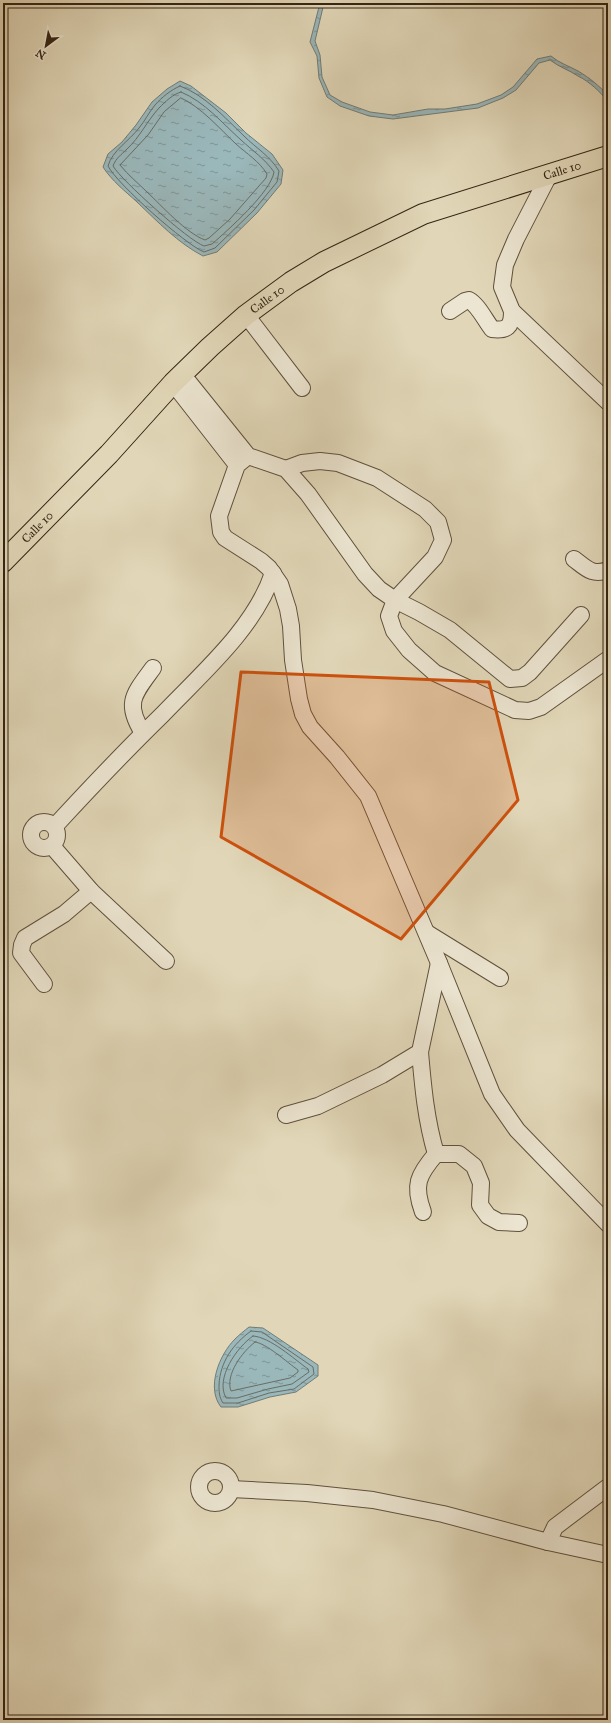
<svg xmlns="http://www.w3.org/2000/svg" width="611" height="1723" font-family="'IM FELL Great Primer',serif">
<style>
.water{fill:url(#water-ripples);stroke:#717c77}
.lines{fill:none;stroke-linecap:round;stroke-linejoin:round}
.shore{stroke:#676e66;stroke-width:1}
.minor-casing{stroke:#5f513c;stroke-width:18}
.major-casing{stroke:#342413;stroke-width:22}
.minor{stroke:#ece5d1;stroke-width:16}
.major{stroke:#e1d7b8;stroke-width:20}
.marked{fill:#cd510d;fill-opacity:0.2;stroke:#cd510d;stroke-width:3;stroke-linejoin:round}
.labels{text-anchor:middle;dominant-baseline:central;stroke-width:3;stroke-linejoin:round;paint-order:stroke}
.street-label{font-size:12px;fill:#342413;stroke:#ece5d1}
</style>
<defs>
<pattern id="water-ripples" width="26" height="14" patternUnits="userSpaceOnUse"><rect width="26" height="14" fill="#9ab7ba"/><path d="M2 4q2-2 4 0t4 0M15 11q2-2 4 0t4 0" fill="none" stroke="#7e9596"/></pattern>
</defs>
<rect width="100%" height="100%" fill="#e1d7b8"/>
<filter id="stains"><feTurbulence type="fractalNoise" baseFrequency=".005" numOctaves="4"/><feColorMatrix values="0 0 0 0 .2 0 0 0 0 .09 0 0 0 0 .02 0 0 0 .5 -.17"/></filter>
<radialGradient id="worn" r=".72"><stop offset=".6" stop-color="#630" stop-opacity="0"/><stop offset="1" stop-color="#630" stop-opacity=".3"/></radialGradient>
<g class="water">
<path d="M 320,3 L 324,3 L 315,41 L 320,55 L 322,77 L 330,95 L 342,102 L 370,112 L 393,115 L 428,109 L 445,109 L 477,104 L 501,95 L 513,87 L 537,59 L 551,56 C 559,63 569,66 578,71 C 590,78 599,86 608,95 L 608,101 C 599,91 590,82 578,76 C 569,70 559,67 550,60 L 539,63 L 516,90 L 503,98 L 478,108 L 393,119 L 369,116 L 340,106 L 327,97 L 319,78 L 317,56 L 310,42 Z"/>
<path d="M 180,81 L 191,86 L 226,113 L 246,133 L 272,154 L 283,170 L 281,184 L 257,213 L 217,252 L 203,256 C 178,243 158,222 137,202 C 125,191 112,181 103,167 L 108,154 L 122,142 L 136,125 L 152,102 L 167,89 Z"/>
<path d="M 249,1327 L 263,1328 L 318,1365 L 318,1376 L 296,1392 L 270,1397 L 238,1407 L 221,1407 C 206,1388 219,1355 235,1339 C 239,1335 244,1331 249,1327 Z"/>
</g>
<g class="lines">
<g class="shore">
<path d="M 180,86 C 205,95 225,118 244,136 C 256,148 270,156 279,171 L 277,182 L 254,210 L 215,248 L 204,252 C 186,245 117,184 108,166 C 112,151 129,141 139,128 C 145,121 149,112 155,105 C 162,97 171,90 180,86 Z"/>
<path d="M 181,92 C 205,102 222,123 241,140 C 253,151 265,159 274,172 C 271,192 228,230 212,244 L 204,246 C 189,241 121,180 113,166 C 116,158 121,155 127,149 C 140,137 147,121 159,108 C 165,102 173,94 181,92 Z"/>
<path d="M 181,98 C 200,106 221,130 236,144 C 247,154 259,161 267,174 L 266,178 L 230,219 L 209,238 L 205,240 C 186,233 162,206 147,192 C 138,183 128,175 120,165 L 148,135 L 164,112 Z"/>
<path d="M 251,1331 L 262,1332 L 313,1367 L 314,1374 L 294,1389 L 269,1393 L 238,1403 L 223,1403 C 219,1397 219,1391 219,1385 C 220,1362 233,1344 251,1331 Z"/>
<path d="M 253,1336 C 270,1337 294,1359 308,1369 L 309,1372 L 292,1384 L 268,1389 L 237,1398 L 226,1398 C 215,1378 237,1347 253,1336 Z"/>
<path d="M 255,1342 C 266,1343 288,1363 298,1370 L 298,1372 L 290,1378 L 231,1391 C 225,1375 242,1352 255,1342 Z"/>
</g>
<defs>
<g id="minor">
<path d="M 549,175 L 516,239 L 505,265 L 502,287 L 512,311 L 608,402"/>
<path d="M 450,311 L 465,301 L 469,300 C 478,305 485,320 492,329 C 507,331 512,327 512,311"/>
<path d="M 246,315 L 302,388"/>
<path d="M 182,374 L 248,456 L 286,469 L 308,494 L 365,574 L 379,589 L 395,600 L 419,612 L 450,630 L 510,679 L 522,678 L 530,672 L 581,615"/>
<path d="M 173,383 L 237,465"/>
<path d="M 248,456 L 237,465 L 219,516 L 221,532 L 225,538 L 261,561 L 269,568 L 280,584 L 288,609 L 291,626 L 293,660 L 299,699 L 303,714 L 310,727 L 337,757 L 368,796 L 439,963 L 492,1094 L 517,1130 L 608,1224"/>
<path d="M 286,469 L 302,463 L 320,461 L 338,463 L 377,478 L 425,509 L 438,522 L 443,540 L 435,557 L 395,600 L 389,616 L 394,631 L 409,650 L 435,673 L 515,710 L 529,711 L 541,707 L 607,660"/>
<path d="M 574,559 C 586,568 592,576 608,570"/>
<path d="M 143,733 C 124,703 134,694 153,668"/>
<circle cx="44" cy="835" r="13"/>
<path d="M 55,826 C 90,788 125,751 162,715 C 201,674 255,628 273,573"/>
<path d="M 52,846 L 91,891 L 166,961"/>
<path d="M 427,933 L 500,978"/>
<path d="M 44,984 L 21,953 L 22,945 L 25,938 L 64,914 L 91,891"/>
<path d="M 420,1052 C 423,1087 426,1120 436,1154 L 459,1154 L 474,1166 L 481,1183 L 480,1205 L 488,1216 L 499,1222 L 519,1223"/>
<path d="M 286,1115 L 318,1106 L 382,1075 L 420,1052 L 439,963"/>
<path d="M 423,1212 C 413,1185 418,1175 436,1154"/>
<circle cx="215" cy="1487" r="16"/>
<path d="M 231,1489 L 307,1493 L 373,1500 L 443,1514 L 548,1542 L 608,1555"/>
<path d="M 548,1542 L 555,1527 L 608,1487"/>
</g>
<g id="major">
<path id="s1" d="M 3,562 L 109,454 L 173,383 L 210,347 L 246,315 L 291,282 L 324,262 L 423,214 L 608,156"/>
</g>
</defs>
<use href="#minor" class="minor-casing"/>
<use href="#major" class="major-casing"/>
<use href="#minor" class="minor"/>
<use href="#major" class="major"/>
</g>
<path class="marked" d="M 241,672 L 489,682 L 518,800 L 401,939 L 221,837 Z"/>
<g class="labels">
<g class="street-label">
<text stroke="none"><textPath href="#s1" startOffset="697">Calle 10</textPath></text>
<text stroke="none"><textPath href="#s1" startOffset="373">Calle 10</textPath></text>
<text stroke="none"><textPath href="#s1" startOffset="49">Calle 10</textPath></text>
</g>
</g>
<rect width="611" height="1723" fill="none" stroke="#e1d7b8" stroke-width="16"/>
<rect x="4" y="4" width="603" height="1715" fill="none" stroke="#342413" stroke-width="2"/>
<rect x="8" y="8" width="595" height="1707" fill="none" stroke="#342413"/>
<g transform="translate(46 46) rotate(212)" stroke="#ece5d1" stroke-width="3" paint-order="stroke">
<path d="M0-3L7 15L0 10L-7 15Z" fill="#342413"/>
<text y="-6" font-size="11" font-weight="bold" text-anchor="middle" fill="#342413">N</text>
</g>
<rect width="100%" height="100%" filter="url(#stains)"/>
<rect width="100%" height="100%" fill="url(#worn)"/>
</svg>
